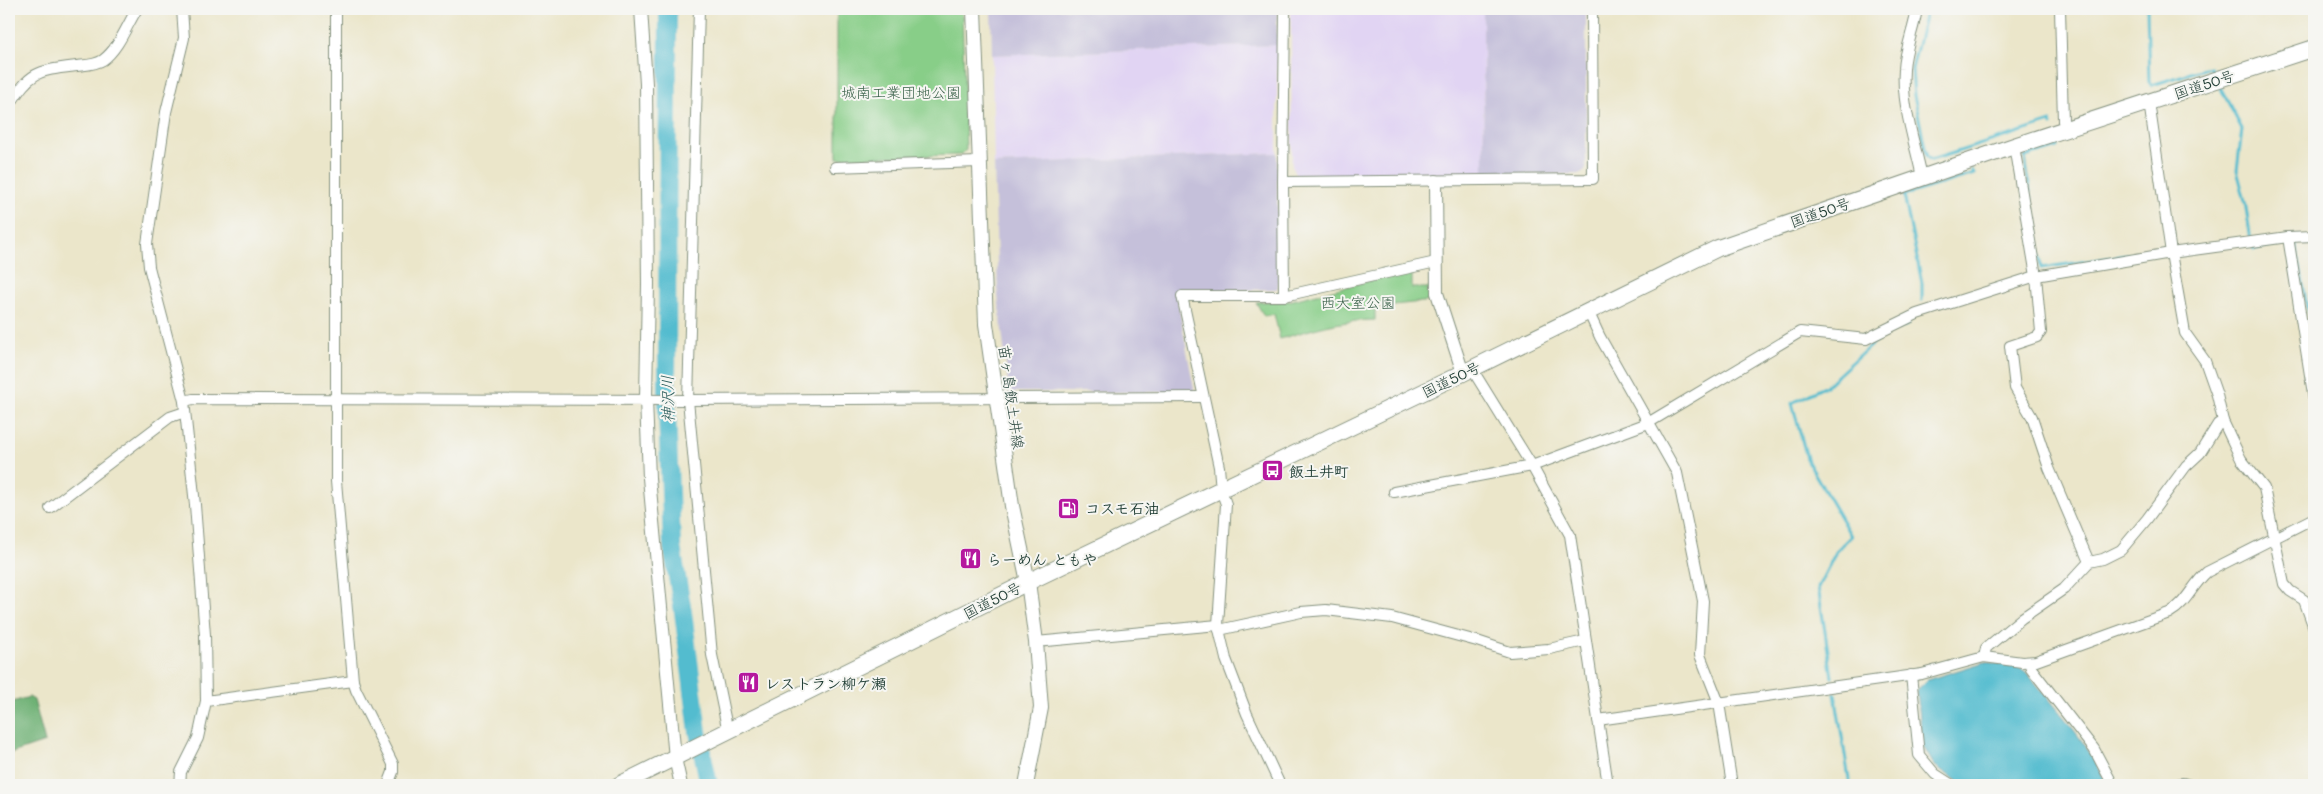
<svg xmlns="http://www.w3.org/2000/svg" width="2323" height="794" font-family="Mali,'Klee One',sans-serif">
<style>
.built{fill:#e1d4f3}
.industrial{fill:#c5c0da}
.green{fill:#88ce88;stroke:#54865e}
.forest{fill:#6eb174;stroke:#467754}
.water{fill:#52bccf;stroke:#387c82}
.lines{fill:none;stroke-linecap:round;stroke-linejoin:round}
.stream{stroke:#52bccf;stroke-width:3}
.river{stroke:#52bccf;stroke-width:18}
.minor-casing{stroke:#85927f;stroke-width:12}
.tertiary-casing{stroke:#85927f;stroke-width:14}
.secondary-casing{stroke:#85927f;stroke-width:16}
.trunk-casing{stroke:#85927f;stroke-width:18}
.minor{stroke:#fff;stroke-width:10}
.tertiary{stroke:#fff;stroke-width:12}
.secondary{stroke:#fff;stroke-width:14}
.trunk{stroke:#fff;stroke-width:16}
.labels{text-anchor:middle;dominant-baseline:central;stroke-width:4;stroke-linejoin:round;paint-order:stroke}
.street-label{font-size:15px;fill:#1f3d34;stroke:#f6f6f2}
.park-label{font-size:15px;fill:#396149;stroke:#f6f6f2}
.poi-label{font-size:15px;font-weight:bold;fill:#1f3d34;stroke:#f6f6f2;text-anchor:start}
.water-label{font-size:16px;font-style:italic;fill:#2c5d5b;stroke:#f6f6f2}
</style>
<rect width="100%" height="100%" fill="#f6f6f2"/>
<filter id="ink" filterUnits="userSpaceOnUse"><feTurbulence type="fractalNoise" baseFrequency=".02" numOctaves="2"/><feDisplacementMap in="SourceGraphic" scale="10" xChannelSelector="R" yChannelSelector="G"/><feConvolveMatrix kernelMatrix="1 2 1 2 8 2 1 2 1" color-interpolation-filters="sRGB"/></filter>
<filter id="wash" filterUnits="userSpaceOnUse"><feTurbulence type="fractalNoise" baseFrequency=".0096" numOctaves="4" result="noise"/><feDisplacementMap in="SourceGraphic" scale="20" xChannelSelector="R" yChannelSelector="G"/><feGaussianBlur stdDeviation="1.12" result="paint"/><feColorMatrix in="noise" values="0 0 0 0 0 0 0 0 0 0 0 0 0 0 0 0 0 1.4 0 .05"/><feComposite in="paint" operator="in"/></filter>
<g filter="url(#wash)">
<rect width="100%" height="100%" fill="#ebe6ca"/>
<g class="built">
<path d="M 1291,9 L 1483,9 L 1484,175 L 1297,176 L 1292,168 Z"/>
<path d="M 1277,45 L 1277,153 L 994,164 L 992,55 Z"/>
</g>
<g class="industrial">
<path d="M 991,9 L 1277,9 L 1277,45 L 992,55 Z"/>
<path d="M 1483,9 L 1586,9 L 1586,169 L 1580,174 L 1484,175 Z"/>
<path d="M 1277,153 L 1278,287 L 1276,289 L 1176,292 L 1194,389 L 1193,392 L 1009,392 L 998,295 L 994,164 Z"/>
</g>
<g class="green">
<path d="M 837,9 L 962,9 L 966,150 L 961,155 L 837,158 Z"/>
<path d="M 1412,270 L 1412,288 L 1430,288 L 1431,301 L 1375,307 L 1375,320 C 1341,320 1312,329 1280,339 L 1274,314 L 1264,316 L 1256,302 L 1289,301 Z"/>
</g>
<path class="forest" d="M 29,697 L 34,700 L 45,742 L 9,754 L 9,703 Z"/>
<path class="water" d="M 1984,662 L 2018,666 L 2027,673 C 2056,708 2089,743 2107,785 L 1963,785 L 1934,765 L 1923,746 L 1917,690 L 1927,680 Z"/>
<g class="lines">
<g class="stream">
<path d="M 1927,9 L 1912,69 L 1914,95 L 1927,157 L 1931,160 L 2051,122 L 2052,125"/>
<path d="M 2147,9 L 2149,82 L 2152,85 L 2210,67 L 2215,75"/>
<path d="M 2219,85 L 2242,129 L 2237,170 L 2245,201 L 2252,247 L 2254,249 L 2296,242 L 2314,349"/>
<path d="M 2057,142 L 2058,147 L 2025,157 L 2041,268 L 2155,251"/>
<path d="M 1922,300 L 1922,283 L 1904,195 L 1974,174 L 1972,170"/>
<path d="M 1900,328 L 1908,324"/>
<path d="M 1832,677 L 1818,587 L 1837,550 L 1851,536 L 1808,462 L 1792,403 L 1826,386 L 1879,338"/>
<path d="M 1835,694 L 1850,785"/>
</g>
<path class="river" d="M 668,9 L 667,409 L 672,547 L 683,612 L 698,732 L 709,785"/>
</g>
</g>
<g filter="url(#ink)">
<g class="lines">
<defs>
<g id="minor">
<path d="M 336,9 L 336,481 L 353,681 L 356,690 L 393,764 L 393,772 L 388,785"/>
<path d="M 699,9 L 688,400 L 712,655 L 728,732"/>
<path d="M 1917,9 C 1914,29 1905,49 1904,69 C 1901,104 1915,143 1922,177"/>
<path d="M 2060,9 L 2063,121 L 2065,129"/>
<path d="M 2149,102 L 2171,253 L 2185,333 L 2205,361 L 2217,395 L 2223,421 L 2230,436 L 2241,459 L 2264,488 L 2284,584 L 2290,591 L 2304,600 L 2314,628"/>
<path d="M 9,106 C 31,71 36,71 77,66 C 86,65 95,65 103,60 C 119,48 127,25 137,9"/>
<path d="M 2014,146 L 2036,276 L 2041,332 L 2037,337 L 2010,346 L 2015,388 L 2032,417 L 2049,468 L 2089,562"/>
<path d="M 835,167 L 979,162"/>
<path d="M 1283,182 L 1593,179 L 1592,9"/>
<path d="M 2288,237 L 2314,400"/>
<path d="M 1284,296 L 1436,262"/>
<path d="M 1588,311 L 1600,337 L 1677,473 L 1703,601 L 1700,655 L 1719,703 L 1732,785"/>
<path d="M 1472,369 L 1532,466 L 1570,535 L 1608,785"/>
<path d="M 184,401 L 193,399 L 688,400 L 1203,397"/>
<path d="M 1394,492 L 1532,466 L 1648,423 L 1800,332 L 1866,339 L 1917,314 L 2036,276 L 2171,253 L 2288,237 L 2314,236"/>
<path d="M 50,508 L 170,417 L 185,412"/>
<path d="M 1219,630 L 1301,612 L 1326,610 L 1392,618 L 1477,641 L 1510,652 L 1549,649 L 1585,641"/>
<path d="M 1036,642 L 1218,625"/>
<path d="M 1984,657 L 1986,648 L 2022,618 L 2064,589 L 2089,562 L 2103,559 L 2121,550 L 2147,519 L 2186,466 L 2200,453 L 2218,424 L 2223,421"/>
<path d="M 2029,662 L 2031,668 L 2094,749 L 2113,785"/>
<path d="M 1911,675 L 1919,755 L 1935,774 L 1952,785"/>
<path d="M 206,701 L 353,681"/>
<path d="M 1598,720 L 1922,674 L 1984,657 L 2022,662 L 2036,661 L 2169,613 C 2187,603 2192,585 2207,572 L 2314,518"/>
<path d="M 180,785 L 181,772 L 198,738 L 206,701 L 205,635 L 195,505 L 184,401 L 149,267 L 147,244 L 166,112 L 184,38 L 182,9"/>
<path d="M 1280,785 L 1247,714 L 1226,659 L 1218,625 L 1226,504 L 1221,490 L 1219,467 L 1182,296 L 1284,296 L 1283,182 L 1285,9"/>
<path d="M 2173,785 L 2183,783 L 2190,785"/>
</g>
<g id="tertiary">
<path d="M 641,9 L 646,84 L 648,284 L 646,399 L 649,478 L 675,758 L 681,785"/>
<path d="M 1436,181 L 1437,293 L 1463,373"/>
</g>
<path id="secondary" d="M 974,9 L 986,324 L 1012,506 L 1028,582 L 1036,642 L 1041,708 L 1026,785"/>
<path id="trunk" d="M 619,785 L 1028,582 L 1463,373 L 1718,248 L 2014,146 L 2314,48"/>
</defs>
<use href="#minor" class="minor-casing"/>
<use href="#tertiary" class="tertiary-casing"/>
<use href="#secondary" class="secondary-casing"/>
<use href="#trunk" class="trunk-casing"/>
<use href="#minor" class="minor"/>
<use href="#tertiary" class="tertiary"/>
<use href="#secondary" class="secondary"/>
<use href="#trunk" class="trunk"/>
</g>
</g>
<defs>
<symbol id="bus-square" viewBox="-11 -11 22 22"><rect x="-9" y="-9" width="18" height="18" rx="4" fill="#b5179e" stroke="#f6f6f2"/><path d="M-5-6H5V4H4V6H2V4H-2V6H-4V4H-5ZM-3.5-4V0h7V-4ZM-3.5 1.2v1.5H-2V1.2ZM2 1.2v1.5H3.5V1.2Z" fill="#fff"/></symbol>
<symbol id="fuel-square" viewBox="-11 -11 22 22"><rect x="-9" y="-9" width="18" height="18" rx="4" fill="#b5179e" stroke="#f6f6f2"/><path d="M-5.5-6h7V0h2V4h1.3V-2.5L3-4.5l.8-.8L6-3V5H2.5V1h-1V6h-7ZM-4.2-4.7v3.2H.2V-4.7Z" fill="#fff"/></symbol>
<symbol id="restaurant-square" viewBox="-11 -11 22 22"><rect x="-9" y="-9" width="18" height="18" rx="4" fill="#b5179e" stroke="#f6f6f2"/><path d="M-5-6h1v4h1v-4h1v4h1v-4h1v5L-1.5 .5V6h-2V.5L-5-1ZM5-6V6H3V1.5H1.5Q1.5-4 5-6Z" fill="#fff"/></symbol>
</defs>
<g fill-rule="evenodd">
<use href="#bus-square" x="1260" y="458" width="25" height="25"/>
<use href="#fuel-square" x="1056" y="496" width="25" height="25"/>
<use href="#restaurant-square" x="958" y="546" width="25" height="25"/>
<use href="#restaurant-square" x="736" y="670" width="25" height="25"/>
</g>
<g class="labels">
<g class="street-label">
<text transform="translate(2204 84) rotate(-18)">国道50号</text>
<text transform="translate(1820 212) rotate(-19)">国道50号</text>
<text transform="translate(1451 379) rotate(-26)">国道50号</text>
<text transform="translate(1012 397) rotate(82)">苗ヶ島飯土井線</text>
<text transform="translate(992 600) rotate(-27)">国道50号</text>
</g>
<g class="park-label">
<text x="901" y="92">城南工業団地公園</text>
<text x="1358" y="302">西大室公園</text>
</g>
<g class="poi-label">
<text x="1289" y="471">飯土井町</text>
<text x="1085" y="508">コスモ石油</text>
<text x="987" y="559">らーめん ともや</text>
<text x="765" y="683">レストラン柳ケ瀬</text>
</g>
<g class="water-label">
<text transform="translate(667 399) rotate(-91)">神沢川</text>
</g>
</g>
<rect width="2323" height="794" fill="none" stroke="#f6f6f2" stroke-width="30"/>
</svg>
